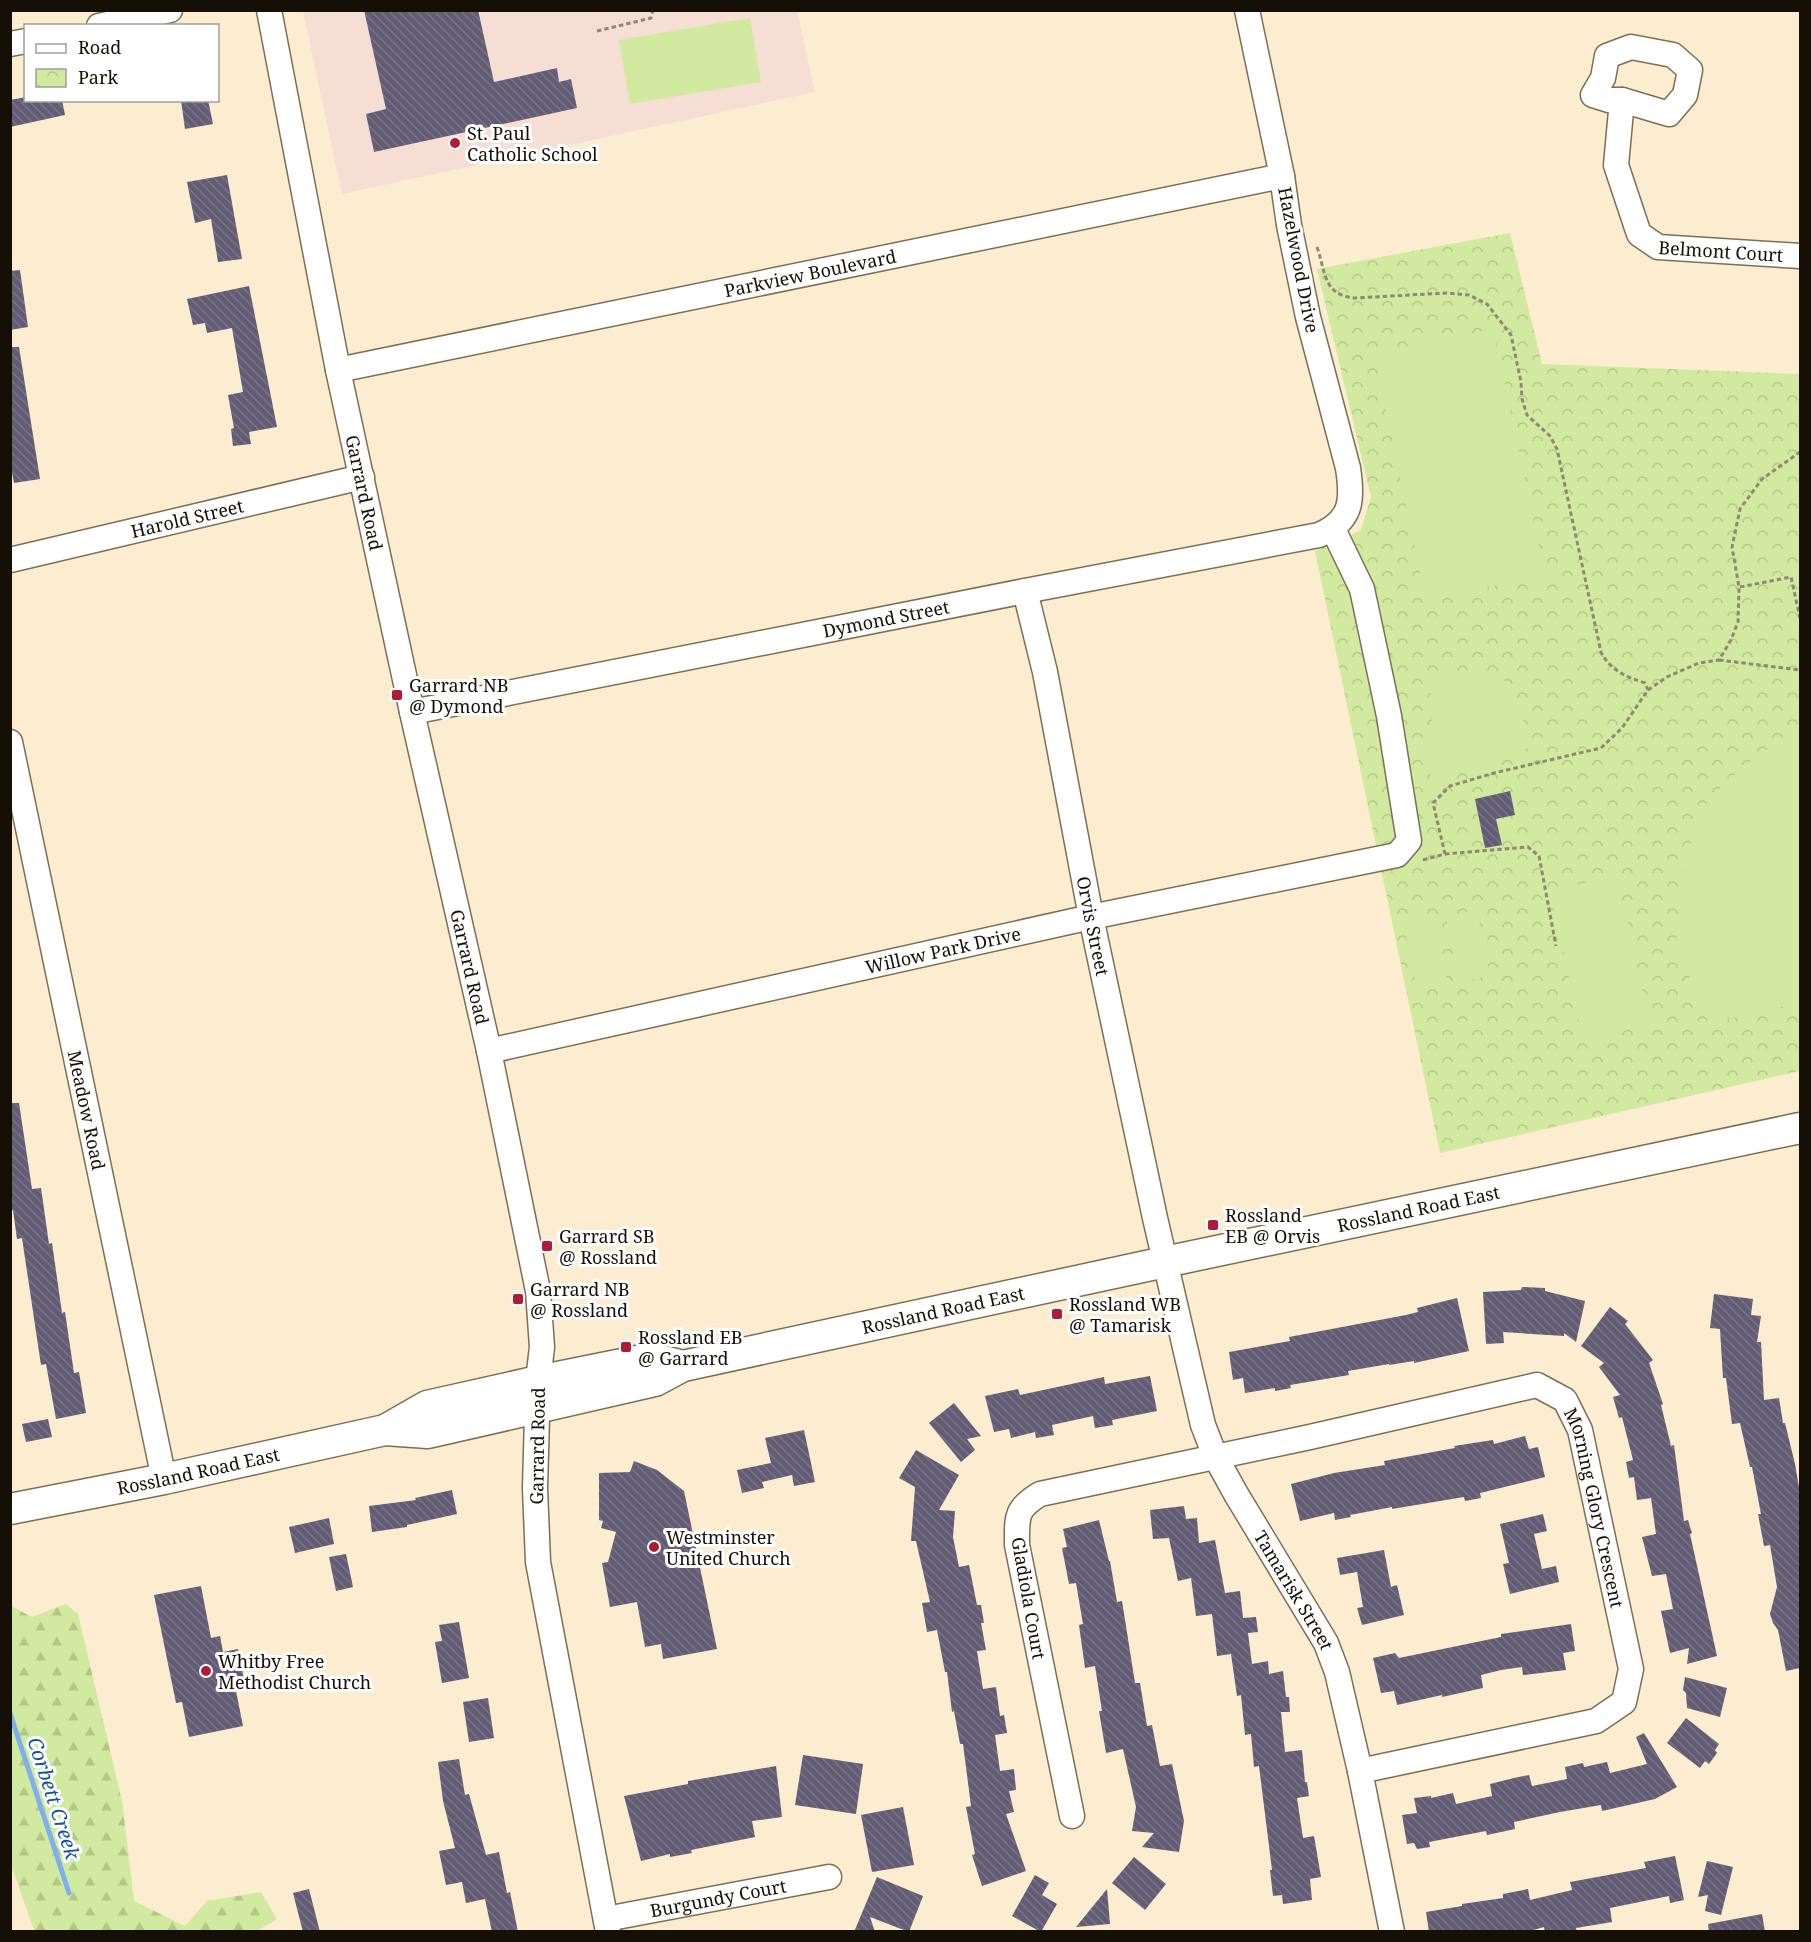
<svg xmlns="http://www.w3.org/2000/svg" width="1811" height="1942" font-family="'Noto Serif',serif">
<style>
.education{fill:#f6ded5}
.forest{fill:url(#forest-firs)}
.park{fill:url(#park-crowns)}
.pitch{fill:#d1ea9f}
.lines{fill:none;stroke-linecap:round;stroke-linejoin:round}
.stream{stroke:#7fafee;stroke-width:5}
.building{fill:url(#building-back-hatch)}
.minor-casing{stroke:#7d6f56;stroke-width:27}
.major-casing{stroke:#7d6f56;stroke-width:33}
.path{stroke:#928774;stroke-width:3;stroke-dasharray:4.5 3;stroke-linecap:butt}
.minor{stroke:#fff;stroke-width:24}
.major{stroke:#fff;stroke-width:30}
.poi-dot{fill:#b01c38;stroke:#fff;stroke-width:2}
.labels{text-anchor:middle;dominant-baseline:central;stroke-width:6;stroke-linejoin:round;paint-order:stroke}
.poi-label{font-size:18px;fill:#150f06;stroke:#fff;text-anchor:start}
.street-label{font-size:18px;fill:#150f06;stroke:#fff}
.water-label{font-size:20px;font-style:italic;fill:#12529b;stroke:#fff}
</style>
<defs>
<pattern id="forest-firs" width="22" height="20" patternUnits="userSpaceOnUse" patternTransform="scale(1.5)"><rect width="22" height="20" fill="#d1ea9f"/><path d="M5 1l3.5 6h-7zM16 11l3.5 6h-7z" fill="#b3c887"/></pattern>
<pattern id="park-crowns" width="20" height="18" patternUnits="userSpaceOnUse" patternTransform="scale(1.5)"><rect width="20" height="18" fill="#d1ea9f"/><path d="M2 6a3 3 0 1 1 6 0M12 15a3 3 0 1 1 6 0" fill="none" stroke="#b3c887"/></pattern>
<pattern id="building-back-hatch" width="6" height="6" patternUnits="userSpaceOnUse" patternTransform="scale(1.5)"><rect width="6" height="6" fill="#625c75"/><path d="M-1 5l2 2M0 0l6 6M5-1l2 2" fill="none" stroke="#787385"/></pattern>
</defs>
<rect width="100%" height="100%" fill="#fcecd0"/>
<path class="education" d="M 303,11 L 797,11 L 815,92 L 342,194 Z"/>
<path class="forest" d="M 66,1604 L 78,1614 L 122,1801 L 134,1901 L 185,1926 L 207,1901 L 261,1892 L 277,1919 L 257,1931 L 34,1930 L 11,1865 L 11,1606 L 32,1617 Z"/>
<path class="park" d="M 1510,233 L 1542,364 L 1800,374 L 1800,1071 L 1440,1153 L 1315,551 L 1361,530 L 1371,497 L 1317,269 Z"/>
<g class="pitch">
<path d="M 750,18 L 761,82 L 630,104 L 619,40 Z"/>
<path d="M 1493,329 L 1545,575 L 1426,600 L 1374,353 Z"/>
<path d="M 1480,669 L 1509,683 L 1521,710 L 1530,746 L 1517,755 L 1450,775 L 1433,787 L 1422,745 L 1433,727 L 1430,688 L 1454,673 Z"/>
<path d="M 1800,739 L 1800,1003 L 1709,1023 L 1676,945 L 1684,861 L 1709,798 L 1761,752 Z"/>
<path d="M 1617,876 L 1650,1025 L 1583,1040 L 1550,891 Z"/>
<path d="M 1477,910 L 1490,976 L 1459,982 L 1446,916 Z"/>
<path d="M 1435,918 L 1448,984 L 1417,990 L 1404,924 Z"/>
</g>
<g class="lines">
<path class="stream" d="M 10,1713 L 69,1893"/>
</g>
<g class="building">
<path d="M 364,10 L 478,10 L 494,82 L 557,68 L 559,82 L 571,79 L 577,108 L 374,152 L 366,114 L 386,109 Z"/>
<path d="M 26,97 L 26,100 L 62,100 L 65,115 L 10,127 L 10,100 Z"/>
<path d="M 181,100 L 208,100 L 213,124 L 185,129 Z"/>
<path d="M 227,175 L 242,259 L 218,262 L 211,219 L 195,223 L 187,182 Z"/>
<path d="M 20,270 L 28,327 L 10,330 L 10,271 Z"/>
<path d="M 249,286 L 277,427 L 249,432 L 251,444 L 233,446 L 231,429 L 234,428 L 228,395 L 243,392 L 232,328 L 207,333 L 205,323 L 193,325 L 187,299 Z"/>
<path d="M 10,347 L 19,347 L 40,479 L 14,483 L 10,462 Z"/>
<path d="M 1510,791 L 1515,815 L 1496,819 L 1502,845 L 1485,848 L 1475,799 Z"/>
<path d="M 10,1103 L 19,1103 L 32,1189 L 41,1188 L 49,1244 L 52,1243 L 62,1313 L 65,1312 L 74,1373 L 79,1372 L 86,1413 L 56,1419 L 46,1364 L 41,1365 L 22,1238 L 17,1239 L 13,1210 L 10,1211 Z"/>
<path d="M 1522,1287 L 1545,1288 L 1545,1291 L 1585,1301 L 1576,1342 L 1564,1333 L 1564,1336 L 1503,1332 L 1504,1343 L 1486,1344 L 1483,1292 L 1521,1290 Z"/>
<path d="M 1714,1294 L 1753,1299 L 1751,1315 L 1761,1316 L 1757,1342 L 1761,1342 L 1764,1400 L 1779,1398 L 1783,1423 L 1785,1423 L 1795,1464 L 1800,1493 L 1800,1668 L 1786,1671 L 1778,1630 L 1773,1623 L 1770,1614 L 1777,1587 L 1770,1545 L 1764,1546 L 1758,1514 L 1761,1514 L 1752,1467 L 1750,1467 L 1740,1423 L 1732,1424 L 1726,1378 L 1723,1378 L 1720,1329 L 1710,1328 Z"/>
<path d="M 1457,1298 L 1469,1351 L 1414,1363 L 1414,1361 L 1389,1365 L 1389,1364 L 1348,1371 L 1349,1375 L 1290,1385 L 1291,1388 L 1275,1391 L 1275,1388 L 1245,1393 L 1243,1378 L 1233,1380 L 1229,1352 L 1290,1341 L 1289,1337 L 1406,1315 L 1418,1312 L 1417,1308 Z"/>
<path d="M 1610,1307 L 1628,1321 L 1625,1324 L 1653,1360 L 1649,1363 L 1663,1404 L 1661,1405 L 1671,1446 L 1674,1445 L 1684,1521 L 1688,1520 L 1692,1533 L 1690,1534 L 1717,1656 L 1687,1664 L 1689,1648 L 1670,1653 L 1661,1611 L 1673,1609 L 1666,1574 L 1652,1576 L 1642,1537 L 1656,1534 L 1651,1498 L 1637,1500 L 1634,1477 L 1629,1478 L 1626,1462 L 1633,1460 L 1622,1417 L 1619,1418 L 1613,1397 L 1620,1395 L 1599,1367 L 1604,1363 L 1581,1346 Z"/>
<path d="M 1150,1376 L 1157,1411 L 1112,1420 L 1113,1425 L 1095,1428 L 1093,1416 L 1052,1425 L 1054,1435 L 1036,1438 L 1035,1432 L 1011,1438 L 1009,1429 L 994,1432 L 985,1396 L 1018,1389 L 1020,1395 L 1104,1377 L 1105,1384 Z"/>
<path d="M 954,1403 L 981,1436 L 967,1439 L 975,1450 L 961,1462 L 929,1423 Z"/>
<path d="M 48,1419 L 52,1437 L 26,1442 L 22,1424 Z"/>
<path d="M 804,1430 L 815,1482 L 794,1486 L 792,1475 L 762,1482 L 764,1488 L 742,1493 L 737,1470 L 771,1463 L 765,1438 Z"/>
<path d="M 1525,1436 L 1529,1449 L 1538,1447 L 1545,1477 L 1480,1493 L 1481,1498 L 1465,1501 L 1464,1497 L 1392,1509 L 1392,1507 L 1350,1515 L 1351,1517 L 1335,1520 L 1334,1513 L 1300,1521 L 1291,1484 L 1334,1473 L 1385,1465 L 1384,1461 L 1455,1448 L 1454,1446 L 1493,1440 L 1494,1444 Z"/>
<path d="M 916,1450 L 959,1475 L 939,1510 L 955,1511 L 953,1537 L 959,1567 L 969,1565 L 977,1605 L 981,1605 L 984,1623 L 981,1623 L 986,1650 L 977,1651 L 983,1689 L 996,1687 L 1000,1716 L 1004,1715 L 1007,1733 L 995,1735 L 1000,1771 L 1014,1769 L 1016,1790 L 1009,1791 L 1014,1812 L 1006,1814 L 1026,1871 L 982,1886 L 972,1855 L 975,1854 L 966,1807 L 971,1806 L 963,1744 L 960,1744 L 954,1711 L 952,1712 L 947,1672 L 945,1672 L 937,1630 L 927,1632 L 922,1603 L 930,1602 L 916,1541 L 911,1541 L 915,1487 L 899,1478 Z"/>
<path d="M 634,1461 L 657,1470 L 684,1491 L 717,1649 L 663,1659 L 661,1644 L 645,1647 L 637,1602 L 610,1607 L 602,1563 L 608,1562 L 616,1532 L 601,1528 L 603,1521 L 599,1520 L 599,1473 L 630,1472 Z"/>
<path d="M 452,1490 L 457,1514 L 407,1525 L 407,1527 L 372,1532 L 369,1506 L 416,1500 L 415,1498 Z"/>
<path d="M 1184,1506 L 1186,1519 L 1197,1518 L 1199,1543 L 1215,1540 L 1225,1593 L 1240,1591 L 1243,1618 L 1256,1617 L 1258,1632 L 1248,1633 L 1252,1664 L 1268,1661 L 1269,1674 L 1283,1671 L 1286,1697 L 1289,1697 L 1290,1712 L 1281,1712 L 1285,1752 L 1302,1750 L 1305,1782 L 1307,1782 L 1309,1796 L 1297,1798 L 1303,1838 L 1314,1836 L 1321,1877 L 1310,1879 L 1312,1900 L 1283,1904 L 1282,1895 L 1273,1896 L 1270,1870 L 1272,1870 L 1259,1766 L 1254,1767 L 1251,1734 L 1245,1735 L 1241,1695 L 1237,1696 L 1231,1654 L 1217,1656 L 1212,1614 L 1196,1616 L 1191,1578 L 1178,1581 L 1169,1538 L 1153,1539 L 1150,1510 Z"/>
<path d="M 1543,1514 L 1547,1531 L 1534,1534 L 1542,1569 L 1556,1566 L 1559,1582 L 1510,1594 L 1503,1564 L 1509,1563 L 1500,1524 Z"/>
<path d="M 329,1518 L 334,1544 L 295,1553 L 289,1527 Z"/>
<path d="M 1099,1520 L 1109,1561 L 1110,1561 L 1117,1602 L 1122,1601 L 1135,1683 L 1140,1683 L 1147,1726 L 1152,1725 L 1160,1766 L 1172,1764 L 1184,1821 L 1179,1852 L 1142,1847 L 1154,1833 L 1132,1831 L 1136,1807 L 1123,1749 L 1106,1753 L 1099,1711 L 1102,1711 L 1095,1666 L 1085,1668 L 1079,1625 L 1083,1624 L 1076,1583 L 1069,1584 L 1062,1548 L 1067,1547 L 1063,1529 Z"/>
<path d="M 1384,1550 L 1391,1587 L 1397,1585 L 1404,1615 L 1362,1625 L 1357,1608 L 1363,1607 L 1357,1572 L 1340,1575 L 1337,1558 Z"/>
<path d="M 346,1554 L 353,1587 L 336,1591 L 329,1557 Z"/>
<path d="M 201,1586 L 211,1638 L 220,1636 L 223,1652 L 238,1649 L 246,1689 L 236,1691 L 243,1726 L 189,1737 L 182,1702 L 176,1703 L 154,1595 Z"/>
<path d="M 459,1622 L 469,1678 L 442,1683 L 435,1642 L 442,1641 L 439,1625 Z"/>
<path d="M 1571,1624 L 1575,1651 L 1563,1653 L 1566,1670 L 1523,1675 L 1522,1667 L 1501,1670 L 1481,1675 L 1483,1688 L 1442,1697 L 1442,1695 L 1397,1705 L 1394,1691 L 1381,1693 L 1373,1658 L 1395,1653 L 1399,1658 L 1501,1637 L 1501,1634 Z"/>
<path d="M 1685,1677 L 1727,1688 L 1720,1717 L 1687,1708 L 1686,1693 L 1683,1690 Z"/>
<path d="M 488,1698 L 494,1738 L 469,1742 L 463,1702 Z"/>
<path d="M 1686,1718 L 1719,1744 L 1715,1750 L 1717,1753 L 1709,1764 L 1705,1761 L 1700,1768 L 1667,1743 Z"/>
<path d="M 1644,1733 L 1677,1787 L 1655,1799 L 1602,1811 L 1601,1805 L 1560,1812 L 1514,1822 L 1515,1829 L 1487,1835 L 1486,1831 L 1429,1842 L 1430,1847 L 1417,1849 L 1414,1843 L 1407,1844 L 1402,1815 L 1417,1813 L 1414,1798 L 1431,1796 L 1431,1798 L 1453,1793 L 1456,1804 L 1492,1796 L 1490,1784 L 1514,1778 L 1529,1775 L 1532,1786 L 1567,1779 L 1565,1767 L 1583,1763 L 1584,1767 L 1607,1762 L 1610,1773 L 1647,1764 L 1636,1737 Z"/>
<path d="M 803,1755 L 863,1764 L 856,1814 L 795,1805 Z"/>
<path d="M 459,1759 L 465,1795 L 469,1794 L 486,1855 L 499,1852 L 507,1893 L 510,1892 L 518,1932 L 492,1932 L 485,1899 L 466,1903 L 462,1882 L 446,1885 L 439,1851 L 455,1848 L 443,1801 L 438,1762 Z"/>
<path d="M 776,1766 L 782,1817 L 752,1821 L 755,1837 L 691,1850 L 692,1853 L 670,1857 L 670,1854 L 641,1861 L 624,1796 L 688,1784 L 688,1781 Z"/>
<path d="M 903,1807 L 914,1865 L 872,1872 L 861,1815 Z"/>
<path d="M 1675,1856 L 1684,1900 L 1670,1903 L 1669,1896 L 1610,1908 L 1612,1922 L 1576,1928 L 1577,1932 L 1545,1932 L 1544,1927 L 1527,1932 L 1429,1932 L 1426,1912 L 1462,1906 L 1462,1904 L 1503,1898 L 1503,1894 L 1528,1889 L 1530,1900 L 1572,1890 L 1570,1882 L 1646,1868 L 1644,1862 Z"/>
<path d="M 1134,1857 L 1166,1884 L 1145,1910 L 1112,1883 Z"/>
<path d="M 1707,1861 L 1733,1867 L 1721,1915 L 1705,1911 L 1708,1895 L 1698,1897 Z"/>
<path d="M 1035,1875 L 1049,1883 L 1042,1895 L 1057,1904 L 1041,1932 L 1012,1916 Z"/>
<path d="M 877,1877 L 923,1896 L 909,1932 L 870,1917 L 875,1932 L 854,1932 Z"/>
<path d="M 309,1889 L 320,1932 L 303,1932 L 293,1893 Z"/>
<path d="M 1107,1889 L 1110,1924 L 1076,1927 Z"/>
<path d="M 1762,1914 L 1765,1932 L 1709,1932 L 1708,1924 Z"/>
</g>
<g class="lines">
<defs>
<g id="minor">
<path id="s1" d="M 269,10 L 338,370 L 412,712 L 489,1051 L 538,1291 L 542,1347 L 538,1381 L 535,1488 L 538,1562 L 608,1932"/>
<path d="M 99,26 L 170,10"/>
<path d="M 10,44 L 26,41"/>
<path d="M 1631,47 L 1673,55 L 1690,70 L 1685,95 L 1669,114 L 1622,100 L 1609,100 L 1593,95 L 1603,78 L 1607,56 Z"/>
<path id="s2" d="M 1622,100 L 1616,165 L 1639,234 L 1658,247 L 1800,256"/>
<path id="s3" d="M 338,370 L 1282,176"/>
<path id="s4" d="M 10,560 L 362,477"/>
<path id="s5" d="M 1025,591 L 1045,672 L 1091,917 L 1155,1218 L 1203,1425 L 1215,1456 L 1236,1494 L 1326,1643 L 1337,1672 L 1360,1771 L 1392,1932"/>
<path id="s6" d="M 412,712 L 1025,591 L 1319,535 C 1352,521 1353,500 1348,468 L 1308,317 L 1289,225 L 1282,176 L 1247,10"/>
<path id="s7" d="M 10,742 L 164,1479"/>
<path id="s8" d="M 489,1051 L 1091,917 L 1397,855 L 1409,841 L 1389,716 L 1362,589 L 1333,529"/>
<path id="s9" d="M 1072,1816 L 1017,1545 C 1017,1517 1015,1509 1040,1494 L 1310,1437 L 1537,1385 L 1565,1400 L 1580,1430 L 1631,1669 L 1624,1702 L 1596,1721 L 1360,1771"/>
<path id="s10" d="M 606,1919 L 829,1877"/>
</g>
<g id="major">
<path d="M 385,1430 L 427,1406 L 538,1381 L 652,1358 L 683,1366"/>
<path id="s11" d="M 10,1509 L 164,1479 L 385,1430 L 428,1433 L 655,1381 L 683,1366 L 1165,1262 L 1800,1128"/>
</g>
</defs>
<use href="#minor" class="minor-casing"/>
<use href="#major" class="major-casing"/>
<g class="path">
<path d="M 597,31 L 651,18 L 653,10"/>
<path d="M 1317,247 C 1326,273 1323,295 1355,298 L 1447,293 L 1469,295 L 1487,304 L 1511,335 L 1521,382 L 1522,399 L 1527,415 L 1550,436 L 1557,449 L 1601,652 C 1610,670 1626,677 1645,683 L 1648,690"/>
<path d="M 1740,587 L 1791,577 L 1800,618"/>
<path d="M 1719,660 L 1800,670"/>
<path d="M 1445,854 L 1528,847 L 1539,856 L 1556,946"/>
<path d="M 1423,860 L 1445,854 L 1433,803 L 1450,786 L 1494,773 L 1601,748 L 1622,728 L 1648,690 L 1667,677 L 1699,663 L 1719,660 L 1731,640 L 1738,622 L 1739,587 L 1732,547 L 1740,509 L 1762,479 L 1800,452"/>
</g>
<use href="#minor" class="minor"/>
<use href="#major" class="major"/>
</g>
<g class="poi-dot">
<circle cx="455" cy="143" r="6"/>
<rect x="391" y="689" width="12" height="12" rx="3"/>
<rect x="1207" y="1219" width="12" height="12" rx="3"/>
<rect x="541" y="1240" width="12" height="12" rx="3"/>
<rect x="512" y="1293" width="12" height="12" rx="3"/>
<rect x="1051" y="1308" width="12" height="12" rx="3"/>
<rect x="620" y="1341" width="12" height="12" rx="3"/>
<circle cx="654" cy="1547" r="6"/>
<circle cx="206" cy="1671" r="6"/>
</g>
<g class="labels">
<g class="poi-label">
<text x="467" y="133">St. Paul<tspan x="467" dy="21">Catholic School</tspan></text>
<text x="409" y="685">Garrard NB<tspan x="409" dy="21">@ Dymond</tspan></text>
<text x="1225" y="1215">Rossland<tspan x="1225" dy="21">EB @ Orvis</tspan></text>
<text x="559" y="1236">Garrard SB<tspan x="559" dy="21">@ Rossland</tspan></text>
<text x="530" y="1289">Garrard NB<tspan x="530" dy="21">@ Rossland</tspan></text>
<text x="1069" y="1304">Rossland WB<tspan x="1069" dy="21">@ Tamarisk</tspan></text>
<text x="638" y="1337">Rossland EB<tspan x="638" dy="21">@ Garrard</tspan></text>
<text x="666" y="1537">Westminster<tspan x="666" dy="21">United Church</tspan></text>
<text x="218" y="1661">Whitby Free<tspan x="218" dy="21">Methodist Church</tspan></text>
</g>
<g class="street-label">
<text stroke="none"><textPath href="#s2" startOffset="224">Belmont Court</textPath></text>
<text transform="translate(1299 260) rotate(79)">Hazelwood Drive</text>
<text stroke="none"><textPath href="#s3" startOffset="482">Parkview Boulevard</textPath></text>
<text stroke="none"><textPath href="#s1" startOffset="492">Garrard Road</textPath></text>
<text stroke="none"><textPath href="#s4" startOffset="182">Harold Street</textPath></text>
<text stroke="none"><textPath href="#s6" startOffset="483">Dymond Street</textPath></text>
<text stroke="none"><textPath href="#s5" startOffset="342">Orvis Street</textPath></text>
<text stroke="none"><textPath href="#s8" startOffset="465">Willow Park Drive</textPath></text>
<text stroke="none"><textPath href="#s1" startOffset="978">Garrard Road</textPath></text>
<text stroke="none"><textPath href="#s7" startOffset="376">Meadow Road</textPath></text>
<text stroke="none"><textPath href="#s11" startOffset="1443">Rossland Road East</textPath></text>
<text stroke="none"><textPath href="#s11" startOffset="957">Rossland Road East</textPath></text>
<text transform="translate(537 1446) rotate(-89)">Garrard Road</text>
<text stroke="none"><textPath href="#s11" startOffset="192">Rossland Road East</textPath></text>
<text stroke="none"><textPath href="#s9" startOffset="990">Morning Glory Crescent</textPath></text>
<text stroke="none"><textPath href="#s5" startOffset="1042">Tamarisk Street</textPath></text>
<text transform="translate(1029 1598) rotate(80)">Gladiola Court</text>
<text stroke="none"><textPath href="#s10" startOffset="114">Burgundy Court</textPath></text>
</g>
<g class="water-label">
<text transform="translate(54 1798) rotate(72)">Corbett Creek</text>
</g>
</g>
<rect width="1811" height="1942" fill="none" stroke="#150f06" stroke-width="24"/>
<rect x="24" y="24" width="195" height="78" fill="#ffffff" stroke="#a19f9b" stroke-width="1.5"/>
<rect x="36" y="44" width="30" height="9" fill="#ffffff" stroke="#a19f9b" stroke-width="1.5"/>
<text x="78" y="54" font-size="18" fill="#150f06">Road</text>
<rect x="36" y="69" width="30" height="18" fill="url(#park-crowns)" stroke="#a19f9b" stroke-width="1.5"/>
<text x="78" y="84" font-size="18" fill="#150f06">Park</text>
</svg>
